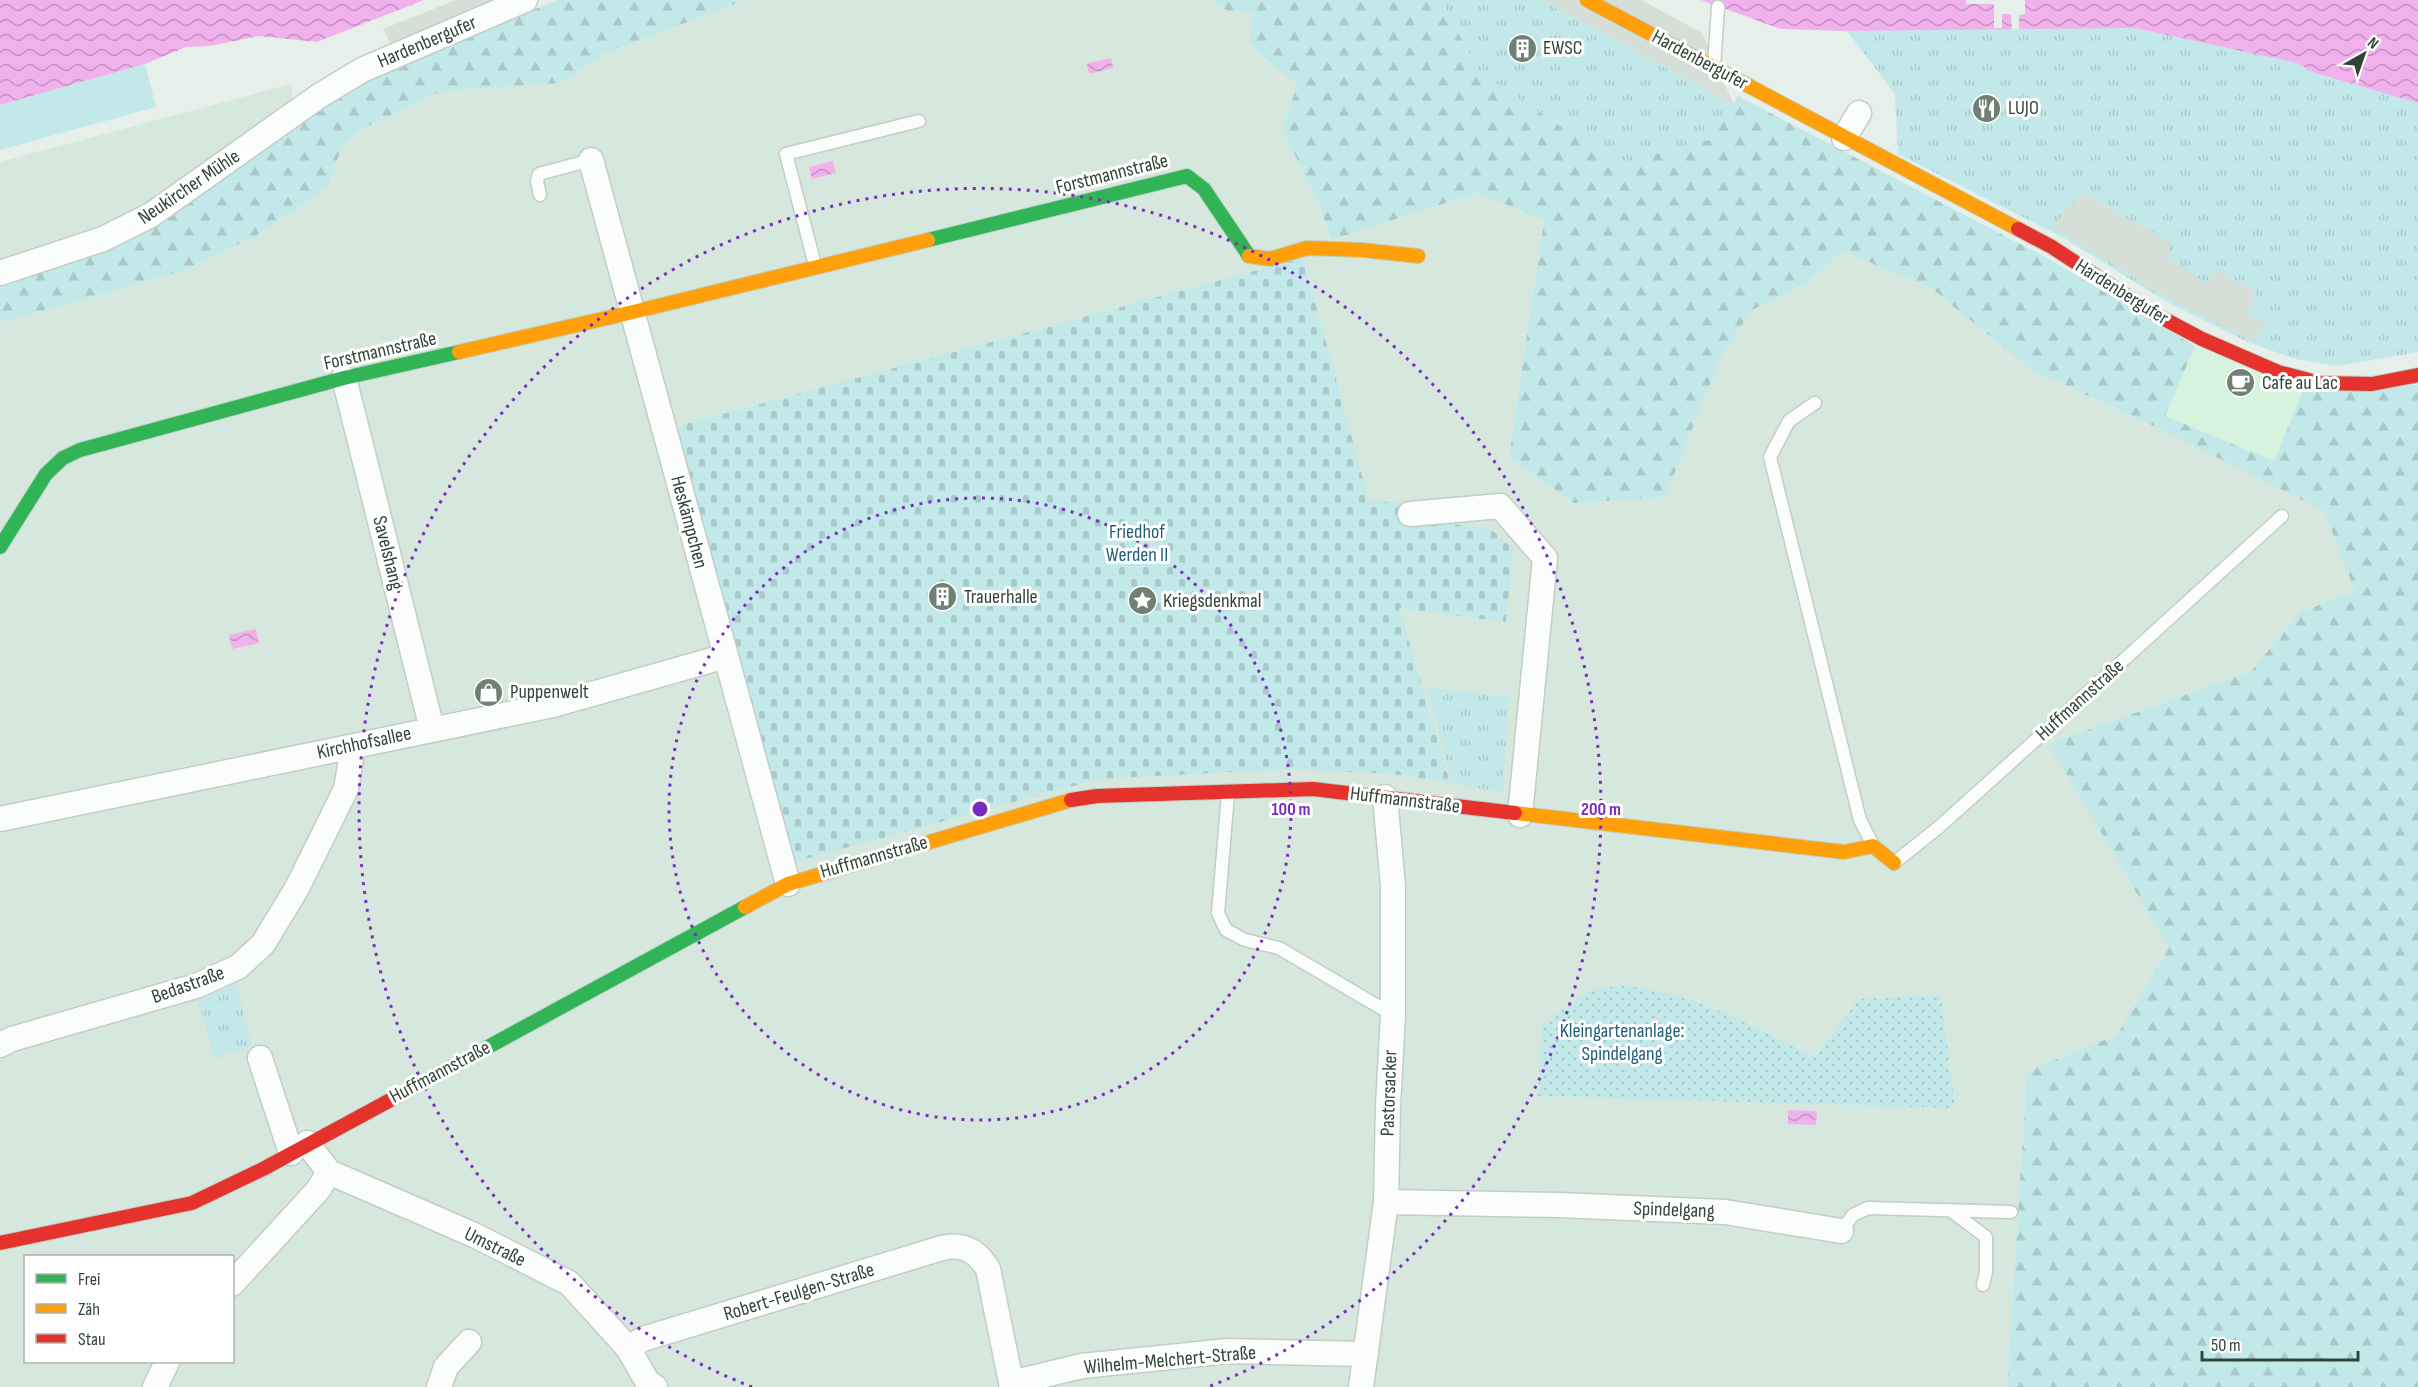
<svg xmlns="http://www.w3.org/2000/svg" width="2418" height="1387" font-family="'Sofia Sans Condensed',sans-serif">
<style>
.residential{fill:#d6e8dd;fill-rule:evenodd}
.commercial{fill:#d7f3de}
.grass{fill:#c3e8ea}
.forest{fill:url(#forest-firs)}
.cemetery{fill:url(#cemetery-stones)}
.park{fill:url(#park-tufts)}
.garden{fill:url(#garden-dots)}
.parking{fill:#d6ded8}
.water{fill:url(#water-waves)}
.pier{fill:#e6efe9}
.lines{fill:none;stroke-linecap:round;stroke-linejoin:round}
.lane-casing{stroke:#c3cdc6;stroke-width:15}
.street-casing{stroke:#c3cdc6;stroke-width:27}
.fast-casing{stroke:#bdd0c5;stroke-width:16}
.slow-casing{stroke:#bdd0c5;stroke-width:16}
.jam-casing{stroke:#bdd0c5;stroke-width:16}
.lane{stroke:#fbfdfc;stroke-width:12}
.street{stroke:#fbfdfc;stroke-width:24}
.fast{stroke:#30b455;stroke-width:14}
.slow{stroke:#ff9f0a;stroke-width:14}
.jam{stroke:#e5322d;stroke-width:14}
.ring{fill:none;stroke:#7b2cbf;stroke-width:3;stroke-dasharray:3 6}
.labels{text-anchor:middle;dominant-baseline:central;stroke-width:6;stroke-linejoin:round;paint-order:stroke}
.street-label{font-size:20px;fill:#324437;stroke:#fff}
.poi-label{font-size:20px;fill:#324437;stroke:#fff;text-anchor:start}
.park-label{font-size:20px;fill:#21607a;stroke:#fff}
.centre{fill:#7b2cbf;stroke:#fff;stroke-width:3}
.ring-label{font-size:18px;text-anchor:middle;font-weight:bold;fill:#7b2cbf;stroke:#fff;stroke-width:6;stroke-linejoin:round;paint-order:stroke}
</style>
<defs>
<pattern id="forest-firs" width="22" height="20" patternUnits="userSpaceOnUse" patternTransform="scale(1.5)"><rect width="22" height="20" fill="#c3e8ea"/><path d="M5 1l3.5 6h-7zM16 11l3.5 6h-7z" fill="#a8c8c9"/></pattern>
<pattern id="cemetery-stones" width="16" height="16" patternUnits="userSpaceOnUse" patternTransform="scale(1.5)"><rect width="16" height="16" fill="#c3e8ea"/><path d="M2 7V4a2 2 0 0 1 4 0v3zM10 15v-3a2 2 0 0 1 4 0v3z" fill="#a8c8c9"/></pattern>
<pattern id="park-tufts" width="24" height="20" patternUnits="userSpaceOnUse" patternTransform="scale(1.5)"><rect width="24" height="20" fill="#c3e8ea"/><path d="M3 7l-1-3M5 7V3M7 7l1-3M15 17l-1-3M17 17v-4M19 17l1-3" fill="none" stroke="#a8c8c9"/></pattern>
<pattern id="garden-dots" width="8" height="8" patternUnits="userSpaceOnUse" patternTransform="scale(1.5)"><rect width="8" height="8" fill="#c3e8ea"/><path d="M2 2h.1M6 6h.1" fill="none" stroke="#a8c8c9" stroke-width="1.8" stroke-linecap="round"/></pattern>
<pattern id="water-waves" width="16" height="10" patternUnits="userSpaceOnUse" patternTransform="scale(1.5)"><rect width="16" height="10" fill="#f1b1ec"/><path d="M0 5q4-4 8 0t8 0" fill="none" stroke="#c492c0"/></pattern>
</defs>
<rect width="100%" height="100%" fill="#e6efe9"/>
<g class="residential">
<path d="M 745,0 L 1210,0 L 1228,11 L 1254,12 L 1249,45 L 1297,86 L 1282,128 L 1320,207 L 1331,240 L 1478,193 L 1544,220 L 1509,457 L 1665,497 L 1720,359 L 1752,310 L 1805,285 L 1843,251 L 1931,288 L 2030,369 L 2160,429 L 2324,511 L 2356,591 L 2301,612 L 2251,671 L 2050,744 L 2169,948 L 2117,1035 L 2027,1071 L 2007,1387 L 0,1387 L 0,323 L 183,271 L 252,238 L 328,187 L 342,146 L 357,131 L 442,91 L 561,83 L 606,53 ZM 26,1256 L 232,1256 L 232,1362 L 26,1362 Z"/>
<path d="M 291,84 L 296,125 L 109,249 L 0,285 L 0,162 Z"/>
</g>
<path class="commercial" d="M 2195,346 L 2303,391 L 2274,461 L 2165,416 Z"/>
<path class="grass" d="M 145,64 L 156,107 L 0,150 L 0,105 Z"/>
<g class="forest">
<path d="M 557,0 L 745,0 L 606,53 L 561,83 L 442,91 L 357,131 L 342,146 L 328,187 L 252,238 L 183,271 L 0,323 L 0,285 L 109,249 L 356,83 Z"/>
<path d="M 1210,0 L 1441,0 L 1479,72 L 1713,139 L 1738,96 L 2047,258 L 2195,346 L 2165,416 L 2274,461 L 2303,391 L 2418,385 L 2418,1387 L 2007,1387 L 2027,1071 L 2117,1035 L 2169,948 L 2049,744 L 2251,671 L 2301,612 L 2355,591 L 2324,511 L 2160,429 L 2030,369 L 1931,288 L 1843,251 L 1805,285 L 1752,310 L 1720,359 L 1665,497 L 1574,503 L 1509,457 L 1544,220 L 1477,193 L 1331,240 L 1320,207 L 1282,128 L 1297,86 L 1249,44 L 1254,12 L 1228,11 Z"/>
</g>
<path class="cemetery" d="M 1303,258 L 1369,501 L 1414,503 L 1415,518 L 1492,530 L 1513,549 L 1506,622 L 1399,608 L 1450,783 L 1393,774 L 1286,769 L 1099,779 L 794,862 L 675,427 Z"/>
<g class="park">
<path d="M 1441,0 L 1542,0 L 1734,105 L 1713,139 L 1617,164 L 1479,72 Z"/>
<path d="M 1994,28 L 2135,28 L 2297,63 L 2315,73 L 2418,103 L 2418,352 L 2337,366 L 2296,359 L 2247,342 L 2164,300 L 2062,237 L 1898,154 L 1895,94 L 1847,31 Z"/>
<path d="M 1427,687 L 1509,697 L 1503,793 L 1452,783 Z"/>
<path d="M 236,983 L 252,1046 L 215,1058 L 197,999 L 215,993 Z"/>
</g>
<path class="garden" d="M 1625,985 L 1686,998 L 1737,1018 L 1815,1057 L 1859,999 L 1941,995 L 1955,1108 L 1538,1096 L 1542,1024 L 1593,989 Z"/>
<g class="parking">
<path d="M 456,0 L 502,0 L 391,45 L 383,29 Z"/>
<path d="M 1542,0 L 1641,0 L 1702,33 L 1734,105 Z"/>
<path d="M 2081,193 L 2173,243 L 2166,256 L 2206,283 L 2216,269 L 2256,292 L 2247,314 L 2266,322 L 2254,342 L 2160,293 L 2052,227 Z"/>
</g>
<g class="water">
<path d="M 0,0 L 424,0 L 317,42 L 259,36 L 210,46 L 186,47 L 145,64 L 0,105 Z"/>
<path d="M 1701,0 L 2418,0 L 2418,103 L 2315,73 L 2297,63 L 2135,28 L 1847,31 L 1781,29 Z"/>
<path d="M 1111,58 L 1113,68 L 1089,74 L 1087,63 Z"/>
<path d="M 833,161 L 836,173 L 812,179 L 809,167 Z"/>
<path d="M 256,629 L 259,643 L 232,649 L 229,635 Z"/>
<path d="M 1788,1110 L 1817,1111 L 1816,1125 L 1788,1124 Z"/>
</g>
<path class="pier" d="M 1966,0 L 2025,0 L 2025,14 L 2019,15 L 2019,29 L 2012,30 L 2011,14 L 2002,14 L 2002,28 L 1994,28 L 1994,4 L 1966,4 Z"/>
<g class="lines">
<defs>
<g id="lane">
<path d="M 1714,66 L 1718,7"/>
<path d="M 540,195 L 537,181 L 539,174 L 591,160"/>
<path d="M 815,265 L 786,154 L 919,121"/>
<path d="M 1815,403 L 1789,421 L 1770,457 L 1860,820 L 1873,845"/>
<path d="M 1228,794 L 1218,913 L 1226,930 L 1245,940 L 1279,948 L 1393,1015"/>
<path d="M 1894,863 L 1939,827 L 2029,746 L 2282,516"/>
<path d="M 1950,1210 L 1986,1237 L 1986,1272 L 1983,1285"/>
<path d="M 1841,1231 L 1853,1215 L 1868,1208 L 2011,1212"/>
</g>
<g id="street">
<path d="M 1844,138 L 1859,113"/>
<path d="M 591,160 L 788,884"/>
<path d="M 0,273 L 103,239 L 151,215 L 319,96 L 362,70 L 525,0"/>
<path d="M 344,378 L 432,729"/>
<path d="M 1410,514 L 1500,506 L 1545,558 L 1520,815"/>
<path d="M 0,819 L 553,705 L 726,656"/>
<path d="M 0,1045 L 12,1039 L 196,986 L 238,967 L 263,944 L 297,888 L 346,789 L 353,747"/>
<path d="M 260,1058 L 291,1153"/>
<path d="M 307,1143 L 329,1172 L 474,1235 L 569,1283 L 628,1348 L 647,1381 L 655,1387"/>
<path d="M 1386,1202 L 1559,1205 L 1725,1212 L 1841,1231"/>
<path d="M 232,1284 L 318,1190 L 329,1172"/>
<path d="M 628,1348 L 643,1339 L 942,1248 C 963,1243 977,1251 988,1269 L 1012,1387"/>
<path d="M 1011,1383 L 1082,1366 L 1228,1351 L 1366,1354"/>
<path d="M 155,1387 L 167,1362"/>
<path d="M 439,1387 L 446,1367 L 469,1342"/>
<path d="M 1361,1387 L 1386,1202 L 1388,1106 L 1393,1015 L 1393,886 L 1385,797"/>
</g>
<g id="fast">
<path d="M 928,240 L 1187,176 L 1204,189 L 1249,256"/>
<path d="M 0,547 L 46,474 L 63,458 L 80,450 L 344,378 L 459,352"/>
<path d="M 420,1084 L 745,907"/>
</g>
<g id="slow">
<path d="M 1587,0 L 2018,229"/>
<path d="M 1249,256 L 1270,259 L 1307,248 L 1362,250 L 1418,256"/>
<path d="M 459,352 L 633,312 L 928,240"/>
<path d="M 1515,813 L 1844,852 L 1873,846 L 1894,863"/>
<path d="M 745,907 L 788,884 L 1071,800"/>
</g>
<g id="jam">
<path d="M 2018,229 L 2052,247 L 2151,312 L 2202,339 L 2278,372 L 2320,383 L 2372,384 L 2418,375"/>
<path d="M 1071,800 L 1097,796 L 1313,789 L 1515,813"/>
<path d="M 0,1243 L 192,1203 L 263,1169 L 420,1084"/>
</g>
</defs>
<use href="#lane" class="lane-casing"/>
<use href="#street" class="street-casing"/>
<use href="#fast" class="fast-casing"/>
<use href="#slow" class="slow-casing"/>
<use href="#jam" class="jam-casing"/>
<use href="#lane" class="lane"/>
<use href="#street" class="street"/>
<use href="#fast" class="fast"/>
<use href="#slow" class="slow"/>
<use href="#jam" class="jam"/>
</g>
<g class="ring">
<circle cx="980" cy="809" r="311"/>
<path d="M752 1387A621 621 0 1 1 1208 1387"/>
</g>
<defs>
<symbol id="building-disc" viewBox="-11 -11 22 22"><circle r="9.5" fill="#718075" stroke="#fff"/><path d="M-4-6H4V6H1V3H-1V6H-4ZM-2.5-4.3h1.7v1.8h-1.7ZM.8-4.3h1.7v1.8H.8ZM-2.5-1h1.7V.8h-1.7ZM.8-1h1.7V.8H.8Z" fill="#fff"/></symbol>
<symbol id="restaurant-disc" viewBox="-11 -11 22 22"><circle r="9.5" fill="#718075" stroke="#fff"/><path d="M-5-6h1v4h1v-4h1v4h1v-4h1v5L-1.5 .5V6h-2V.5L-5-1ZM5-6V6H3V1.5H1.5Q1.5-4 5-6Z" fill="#fff"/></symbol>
<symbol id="cafe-disc" viewBox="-11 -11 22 22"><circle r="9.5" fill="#718075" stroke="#fff"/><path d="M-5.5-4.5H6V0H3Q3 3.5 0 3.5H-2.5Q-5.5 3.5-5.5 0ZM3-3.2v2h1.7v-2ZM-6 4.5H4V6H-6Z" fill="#fff"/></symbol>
<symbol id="sight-disc" viewBox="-11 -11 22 22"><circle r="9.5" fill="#718075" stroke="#fff"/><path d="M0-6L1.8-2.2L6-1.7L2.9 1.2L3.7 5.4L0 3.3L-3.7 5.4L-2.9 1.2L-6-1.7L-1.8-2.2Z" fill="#fff"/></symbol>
<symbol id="shop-disc" viewBox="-11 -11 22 22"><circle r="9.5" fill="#718075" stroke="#fff"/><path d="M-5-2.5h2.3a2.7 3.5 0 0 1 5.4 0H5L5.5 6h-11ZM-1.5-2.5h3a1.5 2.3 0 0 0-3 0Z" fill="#fff"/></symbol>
</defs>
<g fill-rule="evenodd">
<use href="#building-disc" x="1506" y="32" width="33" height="33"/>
<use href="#restaurant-disc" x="1970" y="92" width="33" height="33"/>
<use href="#cafe-disc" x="2224" y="366" width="33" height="33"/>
<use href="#building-disc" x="926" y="580" width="33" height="33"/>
<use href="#sight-disc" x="1126" y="584" width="33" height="33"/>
<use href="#shop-disc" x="472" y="676" width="33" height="33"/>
</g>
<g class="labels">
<g class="street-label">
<text transform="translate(427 42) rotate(-23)">Hardenbergufer</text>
<text transform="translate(1700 60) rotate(28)">Hardenbergufer</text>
<text transform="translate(1112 174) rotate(-14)">Forstmannstraße</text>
<text transform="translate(189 187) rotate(-34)">Neukircher Mühle</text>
<text transform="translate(2122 292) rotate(32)">Hardenbergufer</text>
<text transform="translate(380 351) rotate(-13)">Forstmannstraße</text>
<text transform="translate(689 522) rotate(75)">Heskämpchen</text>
<text transform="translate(388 553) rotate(76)">Savelshang</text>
<text transform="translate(2080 700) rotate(-42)">Huffmannstraße</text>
<text transform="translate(364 743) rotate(-12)">Kirchhofsallee</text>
<text transform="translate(1405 800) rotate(7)">Huffmannstraße</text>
<text transform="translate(874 857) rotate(-16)">Huffmannstraße</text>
<text transform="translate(188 985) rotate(-20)">Bedastraße</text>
<text transform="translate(440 1072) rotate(-28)">Huffmannstraße</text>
<text transform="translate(1389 1093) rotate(-88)">Pastorsacker</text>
<text transform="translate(1674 1210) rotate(2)">Spindelgang</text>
<text transform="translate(495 1247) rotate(26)">Umstraße</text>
<text transform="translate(799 1292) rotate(-17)">Robert-Feulgen-Straße</text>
<text transform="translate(1170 1360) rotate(-5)">Wilhelm-Melchert-Straße</text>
</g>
<g class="poi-label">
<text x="1543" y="48">EWSC</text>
<text x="2008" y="108">LUJO</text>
<text x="2262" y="383">Cafe au Lac</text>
<text x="964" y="597">Trauerhalle</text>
<text x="1163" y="601">Kriegsdenkmal</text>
<text x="510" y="692">Puppenwelt</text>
</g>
<g class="park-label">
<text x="1137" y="532">Friedhof<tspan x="1137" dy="23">Werden II</tspan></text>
<text x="1622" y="1031">Kleingartenanlage:<tspan x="1622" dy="23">Spindelgang</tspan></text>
</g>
</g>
<circle cx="980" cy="809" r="9" class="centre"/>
<g class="ring-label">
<text x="1291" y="815">100 m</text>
<text x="1601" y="815">200 m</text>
</g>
<rect x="24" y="1255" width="210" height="108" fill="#ffffff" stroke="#adb4af" stroke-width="1.5"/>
<rect x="36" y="1274" width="30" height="9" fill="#30b455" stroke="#adb4af" stroke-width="1.5"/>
<text x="78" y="1285" font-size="18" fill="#324437">Frei</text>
<rect x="36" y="1304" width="30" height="9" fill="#ff9f0a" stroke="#adb4af" stroke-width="1.5"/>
<text x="78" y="1315" font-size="18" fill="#324437">Zäh</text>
<rect x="36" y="1334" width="30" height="9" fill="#e5322d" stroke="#adb4af" stroke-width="1.5"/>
<text x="78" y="1345" font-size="18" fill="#324437">Stau</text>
<g transform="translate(2364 54) rotate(40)" stroke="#ffffff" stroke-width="4.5" paint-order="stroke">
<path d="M0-4.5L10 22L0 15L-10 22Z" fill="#324437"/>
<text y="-9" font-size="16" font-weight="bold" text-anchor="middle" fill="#324437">N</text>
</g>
<path d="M2202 1351v9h156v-9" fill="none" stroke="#324437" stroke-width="3"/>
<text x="2211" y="1351" font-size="18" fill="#324437" stroke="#ffffff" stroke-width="4.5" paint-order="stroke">50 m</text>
</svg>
